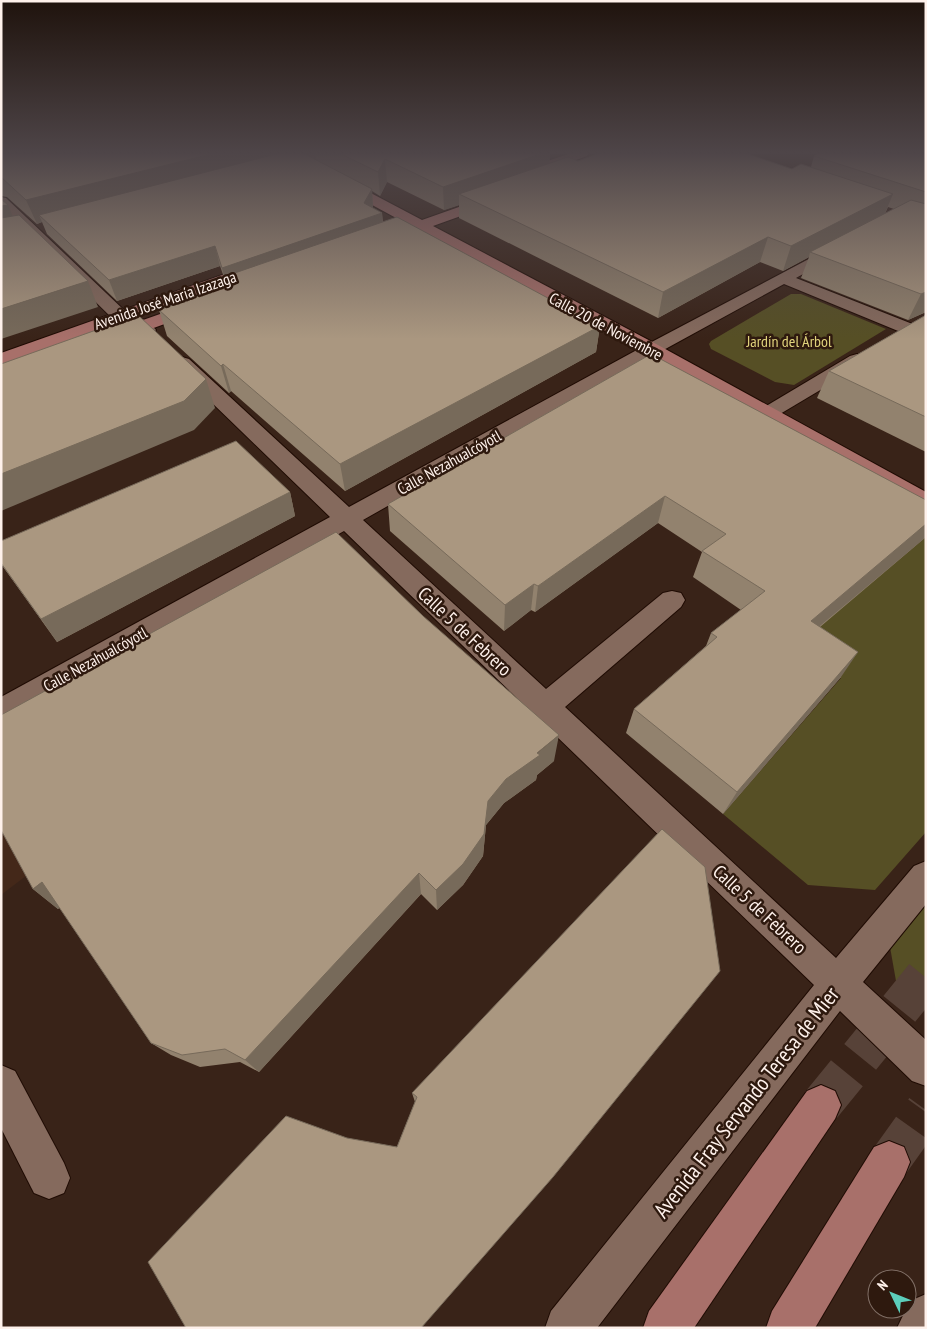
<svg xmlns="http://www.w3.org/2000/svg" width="927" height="1329" font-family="'PT Sans Narrow',sans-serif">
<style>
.built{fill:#442819}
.green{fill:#564f25}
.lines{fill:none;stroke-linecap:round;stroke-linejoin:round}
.major-tunnel{stroke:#574238;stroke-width:41;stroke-dasharray:41 21;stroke-linecap:butt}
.minor-casing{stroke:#1f0b03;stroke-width:2}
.major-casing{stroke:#1f0b03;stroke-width:2}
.minor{fill:#856a5d;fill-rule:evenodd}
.major{fill:#a8706a;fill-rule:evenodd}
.wall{fill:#92826e;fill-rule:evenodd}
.shaded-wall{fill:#776a5a}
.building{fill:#aa9780;stroke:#776a5a}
.labels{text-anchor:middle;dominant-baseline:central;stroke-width:5;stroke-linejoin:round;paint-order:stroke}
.far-street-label{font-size:16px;fill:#fef1eb;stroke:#2e190e}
.far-park-label{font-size:16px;fill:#e0d37c;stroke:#2e190e}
.street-label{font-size:19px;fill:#fef1eb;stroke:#2e190e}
.near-street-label{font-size:22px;fill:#fef1eb;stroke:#2e190e}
</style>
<rect width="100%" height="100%" fill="#392318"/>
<path class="built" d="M 1,817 L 35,869 L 1,895 Z"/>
<g class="green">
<path d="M 791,294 L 801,294 L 886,329 L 794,385 L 775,382 L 711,349 L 709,344 L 711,341 Z"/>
<path d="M 926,537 L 926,832 L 875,890 L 808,885 L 723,814 L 841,678 L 796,646 Z"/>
<path d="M 926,897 L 926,1007 L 896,981 L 890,947 Z"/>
</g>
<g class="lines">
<g class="major-tunnel">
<path d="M 821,1105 L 926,976"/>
<path d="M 889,1162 L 926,1110"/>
</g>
<defs>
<g id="minor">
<path d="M 313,153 L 333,153 L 331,156 L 275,171 L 268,167 L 270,164 Z"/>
<path d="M 1,197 L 6,198 L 126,312 L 149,322 L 156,330 L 153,334 C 141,337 126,325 114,320 L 1,209 Z"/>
<path d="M 839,243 L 844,245 L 847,248 L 844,251 L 796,278 L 915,325 L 918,329 L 915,333 L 909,334 L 903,333 L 784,284 L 658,353 L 363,520 L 546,689 L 663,593 L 672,591 L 681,593 L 685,600 L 681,607 L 565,707 L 836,958 L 914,866 L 926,861 L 926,904 L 863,982 L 926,1040 L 926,1086 L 912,1081 L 840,1011 L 597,1328 L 545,1328 L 551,1311 L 814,985 L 344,531 L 11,719 L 1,723 L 1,697 L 330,517 L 175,367 L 173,363 L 175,359 L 182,357 L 189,359 L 349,507 L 646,345 Z"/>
<path d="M 857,354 L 864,356 L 866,360 L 864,364 L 775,417 L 768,419 L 761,417 L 758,413 L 761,409 L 850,356 Z"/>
<path d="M 1,1065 L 15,1071 L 64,1163 L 70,1178 L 64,1193 L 49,1199 L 34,1193 L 1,1128 Z"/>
<path d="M 926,1294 L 926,1328 L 897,1328 L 910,1301 Z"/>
</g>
<g id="major">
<path d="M 280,153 L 295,153 L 422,220 L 490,196 L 500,196 L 502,199 L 500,202 L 433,226 L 658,345 L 926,492 L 926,509 L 918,507 L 646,353 L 420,231 L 409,234 L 404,233 L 402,230 L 409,225 L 282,156 Z"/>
<path d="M 571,153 L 589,153 L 587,156 L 540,173 L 535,174 L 528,170 L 530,167 Z"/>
<path d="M 259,262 L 265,264 L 267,267 L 265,270 L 1,365 L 1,353 Z"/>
<path d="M 197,301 L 203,302 L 206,306 L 203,310 L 118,341 L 112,342 L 106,341 L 103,337 L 106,333 Z"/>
<path d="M 821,1085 L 835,1091 L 841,1105 L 835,1119 L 694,1328 L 643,1328 L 649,1311 L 807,1091 Z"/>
<path d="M 889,1141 L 904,1147 L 910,1162 L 904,1177 L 815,1328 L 766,1328 L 772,1311 L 874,1147 Z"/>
</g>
</defs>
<use href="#minor" class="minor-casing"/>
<use href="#major" class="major-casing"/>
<use href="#minor" class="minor"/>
<use href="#major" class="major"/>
</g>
<g class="wall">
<path d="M 1,153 L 306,153 L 304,154 L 316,160 L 315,153 L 550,153 L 549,163 L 578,161 L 792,169 L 811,167 L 814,156 L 926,153 L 926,312 L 908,320 L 801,278 L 809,257 L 783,271 L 760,262 L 658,318 L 459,218 L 459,205 L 444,210 L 387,182 L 380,196 L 372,191 L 373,208 L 382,213 L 383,222 L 600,326 L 596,352 L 345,491 L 231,391 L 229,393 L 167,336 L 159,310 L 227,286 L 220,266 L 117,301 L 47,234 L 42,222 L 37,224 L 7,197 L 1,196 ZM 888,207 L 894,209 L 885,214 Z"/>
<path d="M 926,315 L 926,452 L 817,398 L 829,371 Z"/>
<path d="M 651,354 L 926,537 L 820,627 L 841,677 L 723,814 L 626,733 L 634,709 L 706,646 L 711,633 L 741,610 L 693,577 L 702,552 L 658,523 L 535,612 L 531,610 L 504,631 L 390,531 L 388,504 Z"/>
<path d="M 290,492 L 295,516 L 57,642 L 1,564 L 1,541 Z"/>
<path d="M 554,761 L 537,775 L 536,780 L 504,803 L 486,825 L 483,856 L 463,885 L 437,910 L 421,894 L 259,1072 L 240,1062 L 200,1067 L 171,1055 L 151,1043 L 60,907 L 58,909 L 33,889 Z"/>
<path d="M 412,1093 L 553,1177 L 347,1138 L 397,1147 L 415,1102 Z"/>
</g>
<g class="shaded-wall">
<path d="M 215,153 L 282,153 L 39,215 L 42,222 L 37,224 L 26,200 Z"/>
<path d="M 543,153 L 550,153 L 549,173 L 459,194 L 459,205 L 444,210 L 443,187 Z"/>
<path d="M 385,159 L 387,182 L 380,196 L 378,172 Z"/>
<path d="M 372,189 L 373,208 L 368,218 L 382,213 L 383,232 L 226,276 L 229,287 L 227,288 L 222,268 L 364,203 Z"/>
<path d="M 893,194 L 883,218 L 810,252 L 809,257 L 783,271 L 791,246 Z"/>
<path d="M 8,205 L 18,229 L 1,233 L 1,206 Z"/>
<path d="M 768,237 L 760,262 L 658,318 L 663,292 Z"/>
<path d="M 215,246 L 220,266 L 117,301 L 109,280 Z"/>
<path d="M 88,281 L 98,307 L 1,339 L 1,309 Z"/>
<path d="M 926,292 L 926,312 L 908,320 L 921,294 Z"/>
<path d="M 600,326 L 596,352 L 345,491 L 340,464 Z"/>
<path d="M 223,364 L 231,391 L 229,393 L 221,366 Z"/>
<path d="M 206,379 L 215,408 L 194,430 L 1,511 L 1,474 Z"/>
<path d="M 290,492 L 295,516 L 57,642 L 41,619 Z"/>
<path d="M 665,496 L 658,523 L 535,612 L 538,586 Z"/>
<path d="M 926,524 L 926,537 L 796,646 L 811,621 Z"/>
<path d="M 534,584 L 531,610 L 504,631 L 505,605 Z"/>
<path d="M 858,652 L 841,677 L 723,814 L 737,792 Z"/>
<path d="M 559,735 L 554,761 L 537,775 L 536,780 L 504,803 L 486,825 L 483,856 L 463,885 L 437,910 L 436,890 L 488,801 L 506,779 Z"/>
<path d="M 419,873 L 421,894 L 259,1072 L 245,1060 Z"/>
<path d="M 42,882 L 66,902 L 58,909 L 33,889 Z"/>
</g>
<g class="building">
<path d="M 1,153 L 215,153 L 26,200 L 1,177 Z"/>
<path d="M 280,153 L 303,153 L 372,189 L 364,203 L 382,213 L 222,268 L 215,246 L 109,280 L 39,215 Z"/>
<path d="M 339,153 L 543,153 L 443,187 L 385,159 L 378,172 Z"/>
<path d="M 600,153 L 745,153 L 792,169 L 801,164 L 893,194 L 791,246 L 768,237 L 663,292 L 459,194 L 568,157 L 578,161 Z"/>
<path d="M 819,153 L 924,153 L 926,154 L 926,192 L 814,156 Z"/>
<path d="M 1,199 L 8,205 L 1,206 Z"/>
<path d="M 911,200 L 926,204 L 926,292 L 921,294 L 810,252 Z"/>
<path d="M 19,215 L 88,281 L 1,309 L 1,218 Z"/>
<path d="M 397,217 L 600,326 L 340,464 L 223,364 L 221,366 L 159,310 L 229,285 L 226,276 Z"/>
<path d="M 138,315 L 206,379 L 184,401 L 1,474 L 1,364 Z"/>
<path d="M 926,315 L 926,417 L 829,371 Z"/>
<path d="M 651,354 L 926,500 L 926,524 L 811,621 L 858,652 L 737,792 L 634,709 L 717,637 L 711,633 L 765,591 L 702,551 L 726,534 L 665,496 L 538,586 L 534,584 L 505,605 L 388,504 Z"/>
<path d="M 236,441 L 290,492 L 41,619 L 1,563 L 1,541 Z"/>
<path d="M 336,532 L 423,616 L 559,735 L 537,753 L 540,755 L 506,779 L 488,801 L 484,834 L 463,864 L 436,890 L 419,873 L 245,1060 L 225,1049 L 182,1055 L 151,1043 L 42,882 L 33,889 L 1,830 L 1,715 Z"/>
<path d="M 662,829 L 705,867 L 720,971 L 553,1177 L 421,1328 L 186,1328 L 148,1262 L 286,1116 L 347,1138 L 397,1147 L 417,1097 L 412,1093 Z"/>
</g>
<linearGradient id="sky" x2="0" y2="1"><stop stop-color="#1f130d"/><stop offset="0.45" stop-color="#4e4548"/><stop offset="1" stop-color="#4e4548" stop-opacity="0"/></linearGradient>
<rect width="927" height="339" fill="url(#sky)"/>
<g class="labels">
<g class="far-street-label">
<text transform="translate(165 300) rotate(-19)">Avenida José María Izazaga</text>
<text transform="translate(606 326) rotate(28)">Calle 20 de Noviembre</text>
<text transform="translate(449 462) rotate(-29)">Calle Nezahualcóyotl</text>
<text transform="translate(95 659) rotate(-29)">Calle Nezahualcóyotl</text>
</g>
<g class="far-park-label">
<text x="789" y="341">Jardín del Árbol</text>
</g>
<g class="street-label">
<text transform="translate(465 631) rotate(43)">Calle 5 de Febrero</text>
<text transform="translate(760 909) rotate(43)">Calle 5 de Febrero</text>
</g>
<g class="near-street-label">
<text transform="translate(746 1102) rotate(-52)">Avenida Fray Servando Teresa de Mier</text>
</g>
</g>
<rect width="927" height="1329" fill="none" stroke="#fef1eb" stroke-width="5"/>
<g transform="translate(892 1294) rotate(313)"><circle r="24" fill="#2e190e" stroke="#816f66"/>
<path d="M0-4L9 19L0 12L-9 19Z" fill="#5ccebb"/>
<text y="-8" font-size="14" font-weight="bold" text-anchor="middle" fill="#fef1eb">N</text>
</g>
</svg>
